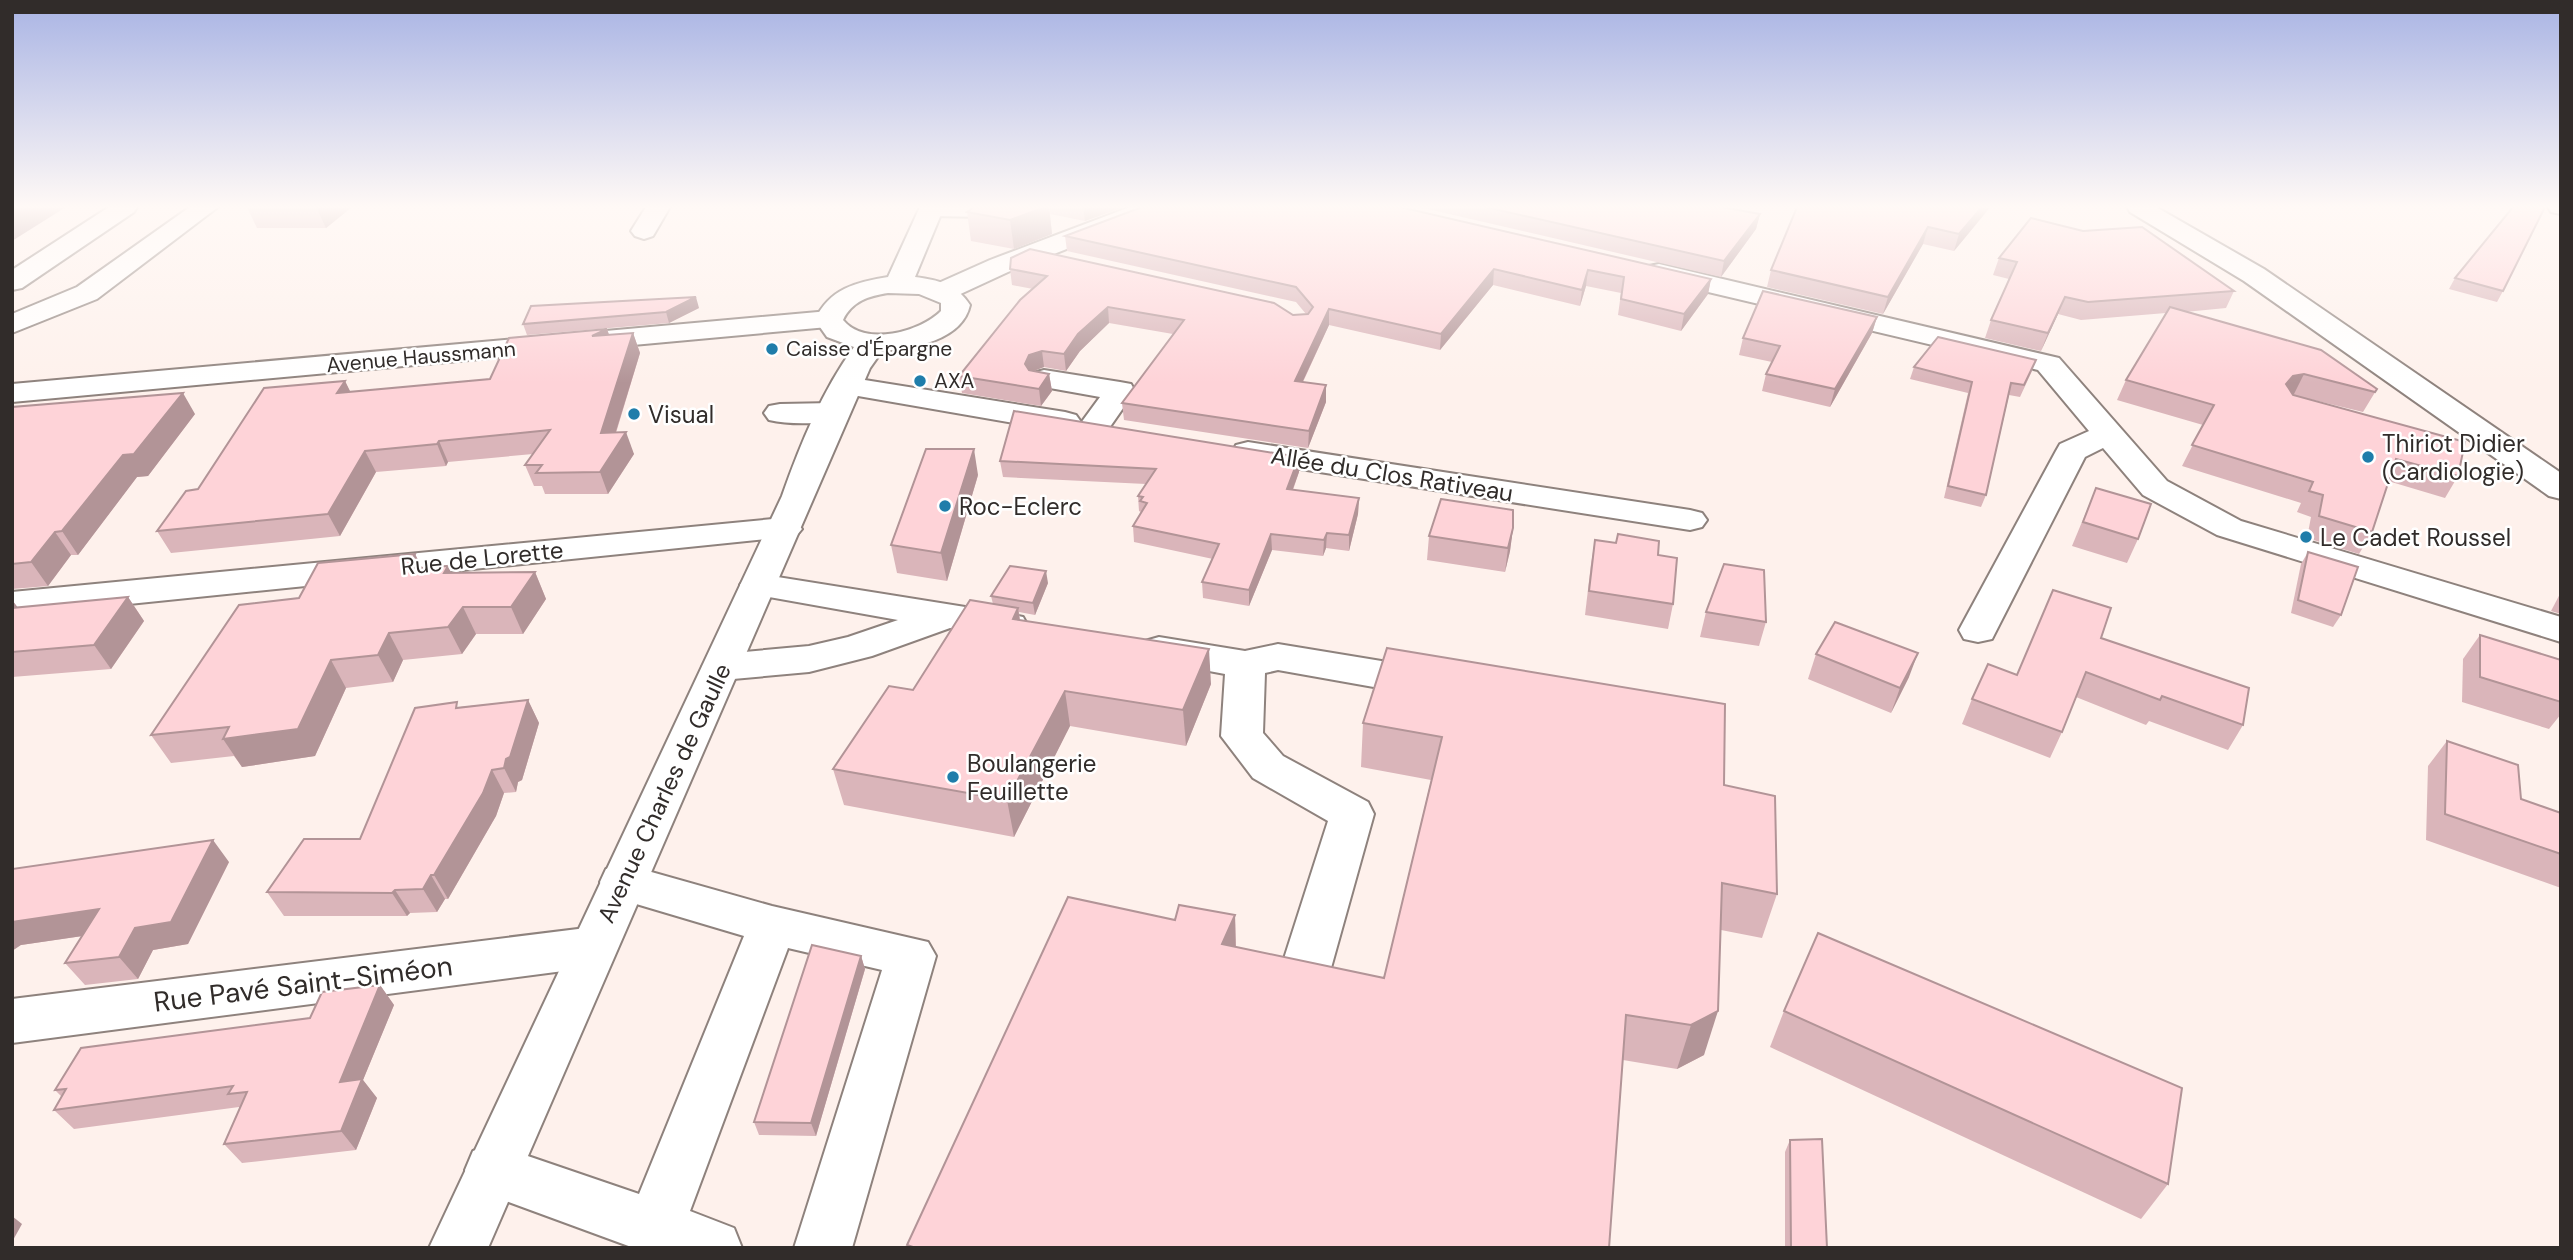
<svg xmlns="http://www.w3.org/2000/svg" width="2573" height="1260" font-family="'DM Sans',sans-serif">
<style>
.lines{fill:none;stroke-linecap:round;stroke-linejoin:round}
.minor-casing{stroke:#8e827d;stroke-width:4}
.major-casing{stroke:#8e827d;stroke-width:4}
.minor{fill:#fff;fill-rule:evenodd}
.major{fill:#fff;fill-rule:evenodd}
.wall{fill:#dab5ba}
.shaded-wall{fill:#b29497}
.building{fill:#fed3d8;stroke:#b29497;stroke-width:2}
.poi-dot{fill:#1f7daa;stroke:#fff;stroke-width:2.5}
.labels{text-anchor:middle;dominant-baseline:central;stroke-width:5;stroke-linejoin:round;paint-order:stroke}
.far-poi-label{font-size:21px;fill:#312c2a;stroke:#fff;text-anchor:start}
.far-street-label{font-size:21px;fill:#312c2a;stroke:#fff}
.poi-label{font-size:24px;fill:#312c2a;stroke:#fff;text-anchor:start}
.street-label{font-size:24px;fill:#312c2a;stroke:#fff}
.near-street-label{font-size:28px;fill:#312c2a;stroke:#fff}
</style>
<rect width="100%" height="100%" fill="#fef1ec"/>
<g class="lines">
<defs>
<g id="minor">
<path d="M 109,207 L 137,207 L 134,212 L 22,288 L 12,290 L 12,270 Z"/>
<path d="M 190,207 L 218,207 L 97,299 L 12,333 L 12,314 L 77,287 Z"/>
<path d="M 646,207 L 670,207 L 653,236 L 644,239 L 635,236 L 631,231 Z"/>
<path d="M 920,207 L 1010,207 L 1029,211 L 1033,216 L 1029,221 L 1020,224 L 987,217 L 931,216 L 922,214 L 919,209 Z"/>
<path d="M 1130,207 L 1164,207 L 1161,212 L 1008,272 L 954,297 L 944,299 L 934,297 L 930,291 L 934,285 L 990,260 Z"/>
<path d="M 2127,207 L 2156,207 L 2264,269 L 2561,473 L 2561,499 L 2549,496 L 2244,281 L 2130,212 Z"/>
<path d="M 2548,207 L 2561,207 L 2561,214 L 2551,212 Z"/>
<path d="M 1659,264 L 2059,358 L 2167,481 L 2241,521 L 2561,617 L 2561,642 L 2217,535 L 2143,495 L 2103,448 L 2085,457 L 1992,639 L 1978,642 L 1964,639 L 1959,630 L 2056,451 L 2060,444 L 2089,431 L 2038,370 L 1649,278 L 1646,272 L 1649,266 Z"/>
<path d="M 829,311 L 839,314 L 843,320 L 839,326 L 12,402 L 12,384 Z"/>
<path d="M 1044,370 L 1120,382 L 1131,384 L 1135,391 L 1105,434 L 1094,437 L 1083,434 L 1078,427 L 1100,397 L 1033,385 L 1029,379 L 1033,373 Z"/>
<path d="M 846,377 L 1065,412 L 1076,415 L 1081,422 L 1076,429 L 1065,432 L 835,392 L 831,386 L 835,380 Z"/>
<path d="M 833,403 L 844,405 L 849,412 L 844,419 C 822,424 791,425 769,420 L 764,413 L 769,406 L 780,404 Z"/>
<path d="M 1248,442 L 1690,510 L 1702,513 L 1707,520 L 1702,527 L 1690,530 L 1236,459 L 1232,452 L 1236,445 Z"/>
<path d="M 784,518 L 796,522 L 802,529 L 796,536 L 12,616 L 12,592 Z"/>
<path d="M 759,574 L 1009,614 L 1023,617 L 1028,626 L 1023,635 L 1009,638 L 950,628 L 872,656 L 809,672 L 722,680 L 708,676 L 702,667 L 708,658 L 722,654 L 809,646 L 848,637 L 898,620 L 746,593 L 740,585 L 746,577 Z"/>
<path d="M 1159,637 L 1245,651 L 1278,644 L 1430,669 L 1444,673 L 1450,683 L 1444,693 L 1430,697 L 1278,670 L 1265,673 L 1263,733 L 1283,756 L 1368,802 L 1374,814 L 1331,968 L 1323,982 L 1306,988 L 1289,982 L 1281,968 L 1328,821 L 1253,778 L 1221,736 L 1225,674 L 1145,659 L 1139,650 L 1145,641 Z"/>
<path d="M 623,864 L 772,906 L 928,942 L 936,956 L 852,1248 L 794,1248 L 882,970 L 788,948 L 690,1211 L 734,1228 L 742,1248 L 634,1248 L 473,1189 L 465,1170 L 473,1151 L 493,1144 L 639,1194 L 744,936 L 606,895 L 600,882 L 606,869 Z"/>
<path d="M 594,927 L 611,933 L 618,947 L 611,961 L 594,967 L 12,1043 L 12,999 Z"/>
</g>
<path id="major" d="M 920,207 L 944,207 L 915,277 C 938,280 957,284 970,305 C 962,341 913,348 882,351 L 870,368 L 488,1248 L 429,1248 L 782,496 C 800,445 822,391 854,347 L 827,337 L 815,320 C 829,289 856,282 888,277 ZM 888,293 L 919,294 L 941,303 L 941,311 C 920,332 865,347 843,320 C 852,301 869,296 888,293 Z"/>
</defs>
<use href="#minor" class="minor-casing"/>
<use href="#major" class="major-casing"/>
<use href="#minor" class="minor"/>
<use href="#major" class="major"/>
</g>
<g class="wall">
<path d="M 247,207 L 352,207 L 326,228 L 257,228 Z"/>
<path d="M 974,207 L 1124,207 L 1085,221 L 1050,214 L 1052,234 L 1014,249 L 971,241 L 967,212 Z"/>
<path d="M 1419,207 L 1722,207 L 1760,214 L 1756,229 L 1721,277 Z"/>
<path d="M 1797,207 L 1989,207 L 1987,211 L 1954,251 L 1923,244 L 1883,314 L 1767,287 L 1771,270 Z"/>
<path d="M 1065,236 L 1711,279 L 1708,294 L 1681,331 L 1618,315 L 1621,293 L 1586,286 L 1580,306 L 1493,285 L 1440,350 L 1329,325 L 1303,382 L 1326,385 L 1326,402 L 1308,448 L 1124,420 L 1122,403 L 1173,334 L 1109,323 L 1080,351 L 1066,371 L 1044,367 L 1033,371 L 1049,374 L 1052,391 L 1041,406 L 962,393 L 959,376 L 1033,289 L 1012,285 L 1010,269 L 1293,315 L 1306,314 L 1296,302 L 1067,251 Z"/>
<path d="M 1999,258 L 2234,291 L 2226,308 L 2185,312 L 2377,389 L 2363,412 L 2293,395 L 2458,476 L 2445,498 L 2388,481 L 2372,532 L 2359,554 L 2307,538 L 2311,517 L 2297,512 L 2301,503 L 2182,466 L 2203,425 L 2117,400 L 2126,380 L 2166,313 L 2081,320 L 2058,314 L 2041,351 L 1985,338 L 1991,320 L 2009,279 L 1993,275 Z"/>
<path d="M 2455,278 L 2503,291 L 2497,302 L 2449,289 Z"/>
<path d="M 699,308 L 669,323 L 527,335 L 523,324 Z"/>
<path d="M 1877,317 L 1872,333 L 1830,407 L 1762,391 L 1766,374 L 1772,362 L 1739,355 L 1743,338 Z"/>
<path d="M 607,329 L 609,335 L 633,333 L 640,353 L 616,433 L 634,454 L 608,494 L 545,494 L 542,486 L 534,486 L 525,465 L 533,454 L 448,462 L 446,466 L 376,472 L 340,536 L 171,553 L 157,531 L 198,489 L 345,381 L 350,392 L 490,379 Z"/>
<path d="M 1914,367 L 2032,371 L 2020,397 L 2009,395 L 1986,495 L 1981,507 L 1944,498 L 1968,393 L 1910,379 Z"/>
<path d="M 12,407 L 195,414 L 148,476 L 137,477 L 78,555 L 71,555 L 48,586 L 12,589 Z"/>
<path d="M 1000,461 L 1299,472 L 1293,490 L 1359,498 L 1358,514 L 1349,551 L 1326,548 L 1323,556 L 1272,550 L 1249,606 L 1203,598 L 1202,582 L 1213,559 L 1134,542 L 1133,526 L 1141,513 L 1141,512 L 1139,511 L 1138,496 L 1146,484 L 1003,477 Z"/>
<path d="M 978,475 L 947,581 L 897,573 L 891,545 Z"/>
<path d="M 2096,488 L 2138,539 L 2127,563 L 2072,546 Z"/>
<path d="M 1513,528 L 1510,551 L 1505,572 L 1427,560 L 1429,536 Z"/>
<path d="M 1595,540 L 1658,555 L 1673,604 L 1668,629 L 1585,615 L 1591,564 Z"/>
<path d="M 2308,552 L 2341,615 L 2333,627 L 2291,613 L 2301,564 Z"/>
<path d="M 415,554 L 422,568 L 452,573 L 535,572 L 546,599 L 523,634 L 476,634 L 462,654 L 403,660 L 393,682 L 346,688 L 315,756 L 242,767 L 234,756 L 171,763 L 151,735 L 299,598 Z"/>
<path d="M 1048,583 L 1035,615 L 1019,612 L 1020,620 L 1211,684 L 1186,746 L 1070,726 L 1014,837 L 844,805 L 833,769 L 913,690 L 993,604 L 991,596 Z"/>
<path d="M 2053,590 L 2101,638 L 2243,725 L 2228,750 L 2149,721 L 2146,725 L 2076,697 L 2062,732 L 2050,758 L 1962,724 L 1972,699 L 2017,674 Z"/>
<path d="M 2561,592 L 2561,614 L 2551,611 Z"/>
<path d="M 128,597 L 144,621 L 111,669 L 12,677 L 12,600 L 18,608 Z"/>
<path d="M 1706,612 L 1766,622 L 1759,646 L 1700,637 Z"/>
<path d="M 2480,635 L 2561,660 L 2561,714 L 2549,729 L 2462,702 L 2463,659 Z"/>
<path d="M 1816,654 L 1909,677 L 1891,713 L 1808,679 Z"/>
<path d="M 528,700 L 539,723 L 522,780 L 518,782 L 516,792 L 504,793 L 496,816 L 448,899 L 445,899 L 437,912 L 410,913 L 407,916 L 284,916 L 267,892 L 360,839 L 460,707 Z"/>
<path d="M 1363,723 L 1724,785 L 1777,894 L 1762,938 L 1721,930 L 1704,1055 L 1677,1069 L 1623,1060 L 1609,1248 L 908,1248 L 907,1245 L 1175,920 L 1235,915 L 1236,947 L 1384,978 L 1431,780 L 1361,767 Z"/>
<path d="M 2447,741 L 2521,799 L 2561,813 L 2561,888 L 2426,840 L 2428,766 Z"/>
<path d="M 229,862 L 188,944 L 153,950 L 138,979 L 85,985 L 65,963 L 82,936 L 21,945 L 12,869 Z"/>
<path d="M 861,956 L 865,969 L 816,1136 L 759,1135 L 754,1122 Z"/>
<path d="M 380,985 L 394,1005 L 363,1080 L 377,1098 L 356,1150 L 242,1163 L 224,1144 L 240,1108 L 239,1107 L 74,1129 L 54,1110 L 62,1097 L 55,1090 L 310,1018 Z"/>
<path d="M 1784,1011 L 2168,1184 L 2141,1219 L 1770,1047 Z"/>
<path d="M 1790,1140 L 1827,1248 L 1785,1248 L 1785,1152 Z"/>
</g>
<g class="shaded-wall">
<path d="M 12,207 L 66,207 L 12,241 Z"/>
<path d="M 316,207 L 352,207 L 326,228 Z"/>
<path d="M 1045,207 L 1049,207 L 1052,234 L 1014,249 L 1010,220 Z"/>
<path d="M 1083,207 L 1124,207 L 1085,221 Z"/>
<path d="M 1982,207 L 1989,207 L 1987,211 L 1954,251 L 1959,234 Z"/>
<path d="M 1760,214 L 1756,229 L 1721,277 L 1724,261 Z"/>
<path d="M 1928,227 L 1923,244 L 1883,314 L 1888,297 Z"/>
<path d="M 1494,269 L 1493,285 L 1440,350 L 1441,334 Z"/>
<path d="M 1588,270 L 1586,286 L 1580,306 L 1582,290 Z"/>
<path d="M 1711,279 L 1708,294 L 1681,331 L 1684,314 Z"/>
<path d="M 696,297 L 699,308 L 669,323 L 666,312 Z"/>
<path d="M 2065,297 L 2058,314 L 2041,351 L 2048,333 Z"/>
<path d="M 1108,307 L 1109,323 L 1080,351 L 1066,371 L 1064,354 L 1078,334 Z"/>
<path d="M 1329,309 L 1329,325 L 1295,398 L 1295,381 Z"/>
<path d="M 1877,317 L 1872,333 L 1830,407 L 1835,389 Z"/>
<path d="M 607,329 L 614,349 L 592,336 Z"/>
<path d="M 633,333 L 640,353 L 609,454 L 601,433 Z"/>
<path d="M 1042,351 L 1044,367 L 1031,372 L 1027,380 L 1025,364 L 1029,355 Z"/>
<path d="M 1049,374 L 1052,391 L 1041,406 L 1039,389 Z"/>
<path d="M 2304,374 L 2294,394 L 2283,396 L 2286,384 L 2293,376 Z"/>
<path d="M 345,381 L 355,401 L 337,393 Z"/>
<path d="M 1326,385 L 1326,402 L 1308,448 L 1309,431 Z"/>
<path d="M 183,393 L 195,414 L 148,476 L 137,477 L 78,555 L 62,531 L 123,455 Z"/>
<path d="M 626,432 L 634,454 L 608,494 L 600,472 Z"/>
<path d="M 439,441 L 448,462 L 446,466 L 437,444 Z"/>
<path d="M 974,449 L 978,475 L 947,581 L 941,553 Z"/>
<path d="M 365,451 L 376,472 L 340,536 L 328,514 Z"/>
<path d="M 1299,457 L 1299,472 L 1287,505 L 1287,489 Z"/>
<path d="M 1359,498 L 1358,514 L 1349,551 L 1349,535 Z"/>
<path d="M 1513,528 L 1510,551 L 1505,572 L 1508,548 Z"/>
<path d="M 55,532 L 71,555 L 48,586 L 31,562 Z"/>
<path d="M 1327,533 L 1326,548 L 1323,556 L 1324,540 Z"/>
<path d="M 1271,534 L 1272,550 L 1249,606 L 1249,590 Z"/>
<path d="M 415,554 L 428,580 L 407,569 Z"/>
<path d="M 448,566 L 461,593 L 444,573 Z"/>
<path d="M 1046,571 L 1048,583 L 1035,615 L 1033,603 Z"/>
<path d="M 535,572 L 546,599 L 523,634 L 511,607 Z"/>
<path d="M 128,597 L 144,621 L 111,669 L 94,645 Z"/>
<path d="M 12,600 L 25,617 L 12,633 Z"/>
<path d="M 463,607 L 476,634 L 462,654 L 448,627 Z"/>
<path d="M 1018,608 L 1023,643 L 1013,619 Z"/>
<path d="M 389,633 L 403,660 L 393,682 L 378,655 Z"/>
<path d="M 1209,649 L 1211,684 L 1186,746 L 1183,710 Z"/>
<path d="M 1918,653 L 1909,677 L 1891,713 L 1900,688 Z"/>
<path d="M 331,660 L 346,688 L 315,756 L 242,767 L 223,739 Z"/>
<path d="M 1065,691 L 1070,726 L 1014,837 L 1007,800 Z"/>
<path d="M 528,700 L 539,723 L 522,780 L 518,782 L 516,792 L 504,768 L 506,759 Z"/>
<path d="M 492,770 L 504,793 L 496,816 L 448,899 L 434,875 Z"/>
<path d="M 213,840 L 229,862 L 188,944 L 153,950 L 138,979 L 119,957 L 135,928 Z"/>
<path d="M 431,875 L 445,899 L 437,912 L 423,889 Z"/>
<path d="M 395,890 L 410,913 L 407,916 L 392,893 Z"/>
<path d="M 99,909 L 117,931 L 21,945 L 12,951 L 12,922 Z"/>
<path d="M 1235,915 L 1236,960 L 1222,944 Z"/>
<path d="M 861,956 L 865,969 L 816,1136 L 811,1123 Z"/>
<path d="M 380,985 L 394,1005 L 363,1080 L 377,1098 L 356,1150 L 341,1131 L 340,1082 Z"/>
<path d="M 1718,1011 L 1704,1055 L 1677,1069 L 1691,1025 Z"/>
<path d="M 12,1216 L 22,1224 L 12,1242 Z"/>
</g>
<g class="building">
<path d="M 974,207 L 1045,207 L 1010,220 L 967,212 Z"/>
<path d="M 1142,207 L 1400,207 L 1711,279 L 1684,314 L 1621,299 L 1624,277 L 1588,270 L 1582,290 L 1494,269 L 1441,334 L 1329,309 L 1295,381 L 1326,385 L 1309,431 L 1122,403 L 1184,320 L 1108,307 L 1078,334 L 1064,354 L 1042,351 L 1029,355 L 1025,364 L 1029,370 L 1049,374 L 1039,389 L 959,376 L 1020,300 L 1047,276 L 1010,269 L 1011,258 L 1030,249 L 1274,303 L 1293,315 L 1308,314 L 1313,307 L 1296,287 L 1065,236 Z"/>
<path d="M 1485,207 L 1722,207 L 1760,214 L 1724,261 Z"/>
<path d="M 1797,207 L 1982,207 L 1959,234 L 1928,227 L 1888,297 L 1771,270 Z"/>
<path d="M 2513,207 L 2545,207 L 2503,291 L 2455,278 Z"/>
<path d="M 2031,218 L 2083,231 L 2142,227 L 2234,291 L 2088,302 L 2065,297 L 2048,333 L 1991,320 L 2017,262 L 1999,258 Z"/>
<path d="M 1763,291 L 1877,317 L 1835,389 L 1766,374 L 1780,346 L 1743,338 Z"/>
<path d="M 696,297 L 666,312 L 523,324 L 531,306 Z"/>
<path d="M 2170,307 L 2321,350 L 2377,389 L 2375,392 L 2304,374 L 2293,376 L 2286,384 L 2293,395 L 2465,442 L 2458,476 L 2396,459 L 2372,532 L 2319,516 L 2323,495 L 2309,491 L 2313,482 L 2192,445 L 2214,405 L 2126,380 Z"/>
<path d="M 607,329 L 592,336 L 633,333 L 601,433 L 626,432 L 600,472 L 536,473 L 542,465 L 525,465 L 550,430 L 439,441 L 437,444 L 365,451 L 328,514 L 157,531 L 186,491 L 198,489 L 264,388 L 345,381 L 337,393 L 490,379 L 509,338 Z"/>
<path d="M 1938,337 L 2036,360 L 2024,385 L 2011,383 L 1986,495 L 1948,486 L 1972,382 L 1914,367 Z"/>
<path d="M 183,393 L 134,454 L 123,455 L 62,531 L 55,532 L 31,562 L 12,564 L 12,407 Z"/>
<path d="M 1014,411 L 1299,457 L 1287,489 L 1359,498 L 1349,535 L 1327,533 L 1324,540 L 1271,534 L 1249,590 L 1202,582 L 1219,544 L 1133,526 L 1147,503 L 1140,501 L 1143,497 L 1138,496 L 1156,469 L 1000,461 Z"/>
<path d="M 926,449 L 974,449 L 941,553 L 891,545 Z"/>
<path d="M 2096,488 L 2151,504 L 2138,539 L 2083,522 Z"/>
<path d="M 1441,499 L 1513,510 L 1513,528 L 1508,548 L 1429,536 Z"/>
<path d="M 1618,534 L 1659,541 L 1658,555 L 1677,558 L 1673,604 L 1589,591 L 1595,540 L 1616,543 Z"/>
<path d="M 2308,552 L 2358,567 L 2341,615 L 2298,600 Z"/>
<path d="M 415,554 L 407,569 L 448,566 L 444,573 L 535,572 L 511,607 L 463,607 L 448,627 L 389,633 L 378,655 L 331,660 L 298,729 L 223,739 L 229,727 L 151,735 L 239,605 L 299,598 L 318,563 Z"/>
<path d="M 1724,564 L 1764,570 L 1766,622 L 1706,612 Z"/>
<path d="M 1010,566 L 1046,571 L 1033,603 L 991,596 Z"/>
<path d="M 2053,590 L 2111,608 L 2101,638 L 2249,688 L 2243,725 L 2162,696 L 2160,700 L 2086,672 L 2062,732 L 1972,699 L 1988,664 L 2017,675 Z"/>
<path d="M 128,597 L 94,645 L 12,652 L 12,608 Z"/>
<path d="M 970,600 L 1018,608 L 1013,619 L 1209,649 L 1183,710 L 1065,691 L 1007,800 L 833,769 L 889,686 L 913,690 Z"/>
<path d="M 1835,622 L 1918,653 L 1900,688 L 1816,654 Z"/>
<path d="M 2480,635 L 2561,660 L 2561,702 L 2480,677 Z"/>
<path d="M 1387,648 L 1725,704 L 1724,785 L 1775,796 L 1777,894 L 1722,883 L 1718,1011 L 1691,1025 L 1626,1015 L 1609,1248 L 916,1248 L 907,1245 L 1068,897 L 1175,920 L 1179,905 L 1235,915 L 1222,944 L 1384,978 L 1442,737 L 1363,723 Z"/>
<path d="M 528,700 L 510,757 L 506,759 L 504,768 L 492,770 L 483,793 L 434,875 L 431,875 L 423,889 L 395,890 L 392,893 L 267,892 L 304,839 L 360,839 L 415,708 L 457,702 L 456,708 Z"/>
<path d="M 2447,741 L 2518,765 L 2521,799 L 2561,813 L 2561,854 L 2445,814 Z"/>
<path d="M 213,840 L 171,922 L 135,928 L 119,957 L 65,963 L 99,909 L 12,922 L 12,869 Z"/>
<path d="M 1818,933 L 2182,1088 L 2168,1184 L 1784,1011 Z"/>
<path d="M 812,945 L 861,956 L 811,1123 L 754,1122 Z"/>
<path d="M 380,985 L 340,1082 L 362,1079 L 341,1131 L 224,1144 L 247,1092 L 228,1094 L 233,1086 L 54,1110 L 66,1089 L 55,1090 L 81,1048 L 310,1018 L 322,992 Z"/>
<path d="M 1822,1139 L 1827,1248 L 1791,1248 L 1790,1140 Z"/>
</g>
<linearGradient id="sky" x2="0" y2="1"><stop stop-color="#a9b4e4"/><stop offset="0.54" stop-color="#fff9f6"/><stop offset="1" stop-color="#fff9f6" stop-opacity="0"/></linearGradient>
<rect width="2573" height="383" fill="url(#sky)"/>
<g class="poi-dot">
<circle cx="772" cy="349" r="7"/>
<circle cx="920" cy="381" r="7"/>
<circle cx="634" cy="414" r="7"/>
<circle cx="2368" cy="457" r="7"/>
<circle cx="945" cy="506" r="7"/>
<circle cx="2306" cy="537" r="7"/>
<circle cx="953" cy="777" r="7"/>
</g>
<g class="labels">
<g class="far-poi-label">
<text x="786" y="349">Caisse d'Épargne</text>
<text x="934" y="381">AXA</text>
</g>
<g class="far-street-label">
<text transform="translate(421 357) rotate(-5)">Avenue Haussmann</text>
</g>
<g class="poi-label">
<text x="648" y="414">Visual</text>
<text x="2382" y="443">Thiriot Didier<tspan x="2382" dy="28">(Cardiologie)</tspan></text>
<text x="959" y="506">Roc-Eclerc</text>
<text x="2320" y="537">Le Cadet Roussel</text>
<text x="967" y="763">Boulangerie<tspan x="967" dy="28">Feuillette</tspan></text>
</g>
<g class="street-label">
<text transform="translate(1392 474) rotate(9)">Allée du Clos Rativeau</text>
<text transform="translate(482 558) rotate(-6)">Rue de Lorette</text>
<text transform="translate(664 793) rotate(-65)">Avenue Charles de Gaulle</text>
</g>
<g class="near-street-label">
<text transform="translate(303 984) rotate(-7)">Rue Pavé Saint-Siméon</text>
</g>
</g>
<rect width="2573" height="1260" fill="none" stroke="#312c2a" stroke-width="28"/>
</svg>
